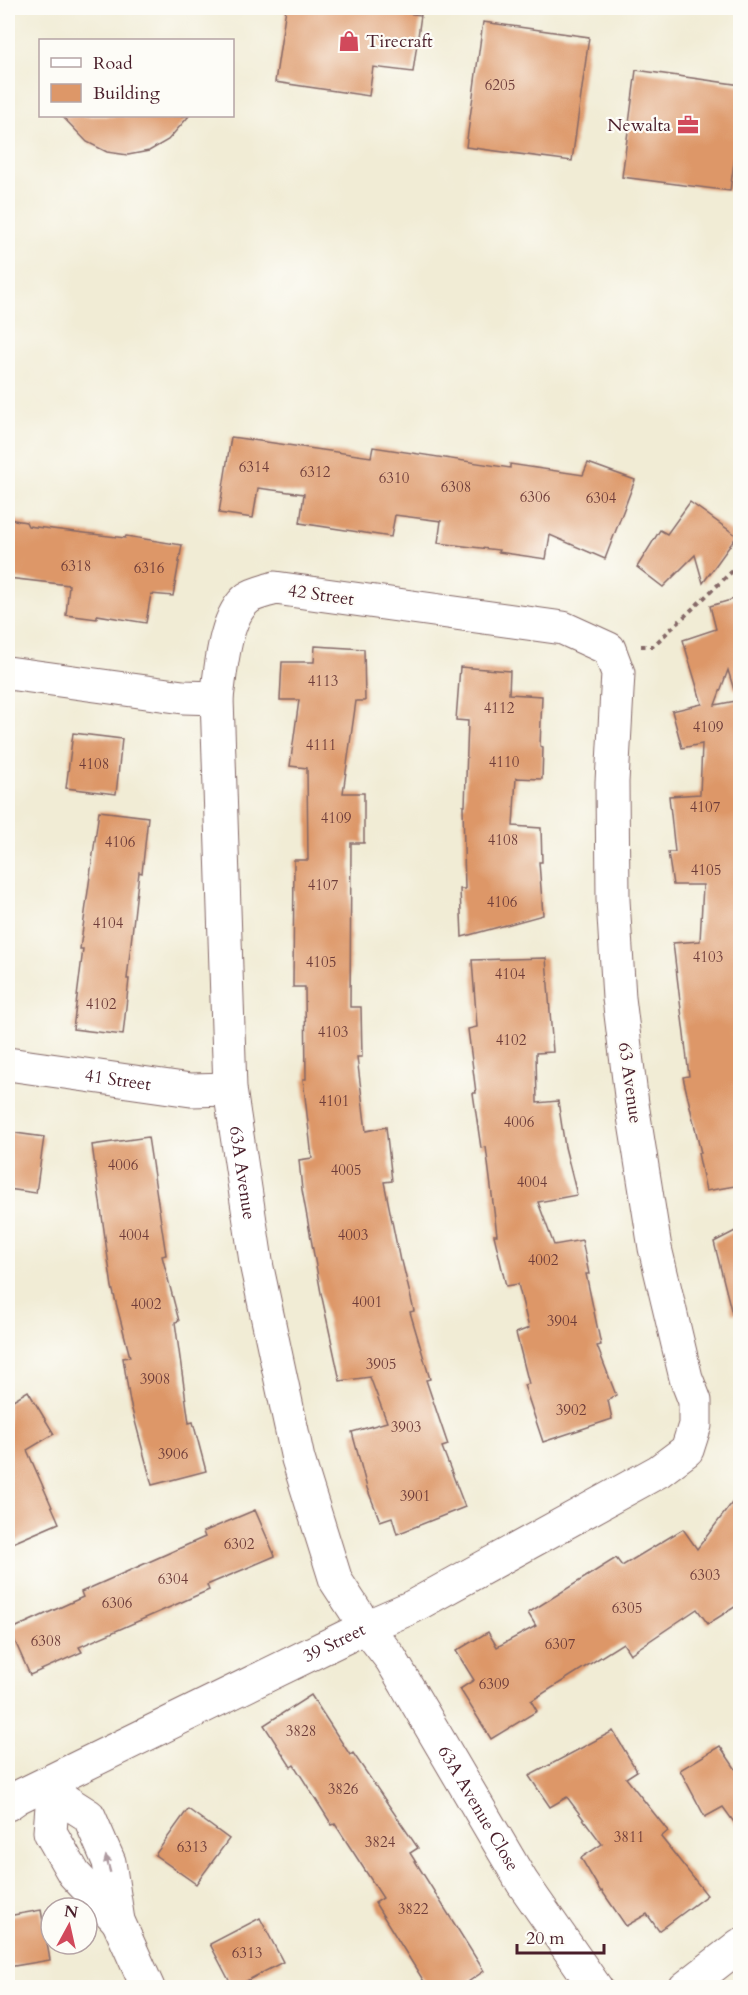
<svg xmlns="http://www.w3.org/2000/svg" width="748" height="1995" font-family="Cardo,serif">
<style>
.building{fill:#dd9768}
.lines{fill:none;stroke-linecap:round;stroke-linejoin:round}
.minor-casing{stroke:#846766;stroke-width:35}
.path{stroke:#846766;stroke-width:4;stroke-dasharray:4.5 4.5;stroke-linecap:butt}
.minor{stroke:#fff;stroke-width:33}
.oneway{fill:#ae9aa0}
.labels{text-anchor:middle;dominant-baseline:central;stroke-width:4.5;stroke-linejoin:round;paint-order:stroke}
.number-label{font-size:15px;fill:#6f3d3a}
.poi-label{font-size:18px;fill:#4a1f2b;stroke:#fdfcf7;text-anchor:start}
.street-label{font-size:18px;fill:#4a1f2b;stroke:#fdfcf7}
</style>
<rect width="100%" height="100%" fill="#fdfcf7"/>
<filter id="ink" filterUnits="userSpaceOnUse"><feTurbulence type="fractalNoise" baseFrequency=".0167" numOctaves="2"/><feDisplacementMap in="SourceGraphic" scale="12" xChannelSelector="R" yChannelSelector="G"/><feConvolveMatrix kernelMatrix="1 2 1 2 8 2 1 2 1" color-interpolation-filters="sRGB"/></filter>
<filter id="wash" filterUnits="userSpaceOnUse"><feTurbulence type="fractalNoise" baseFrequency=".008" numOctaves="4" result="noise"/><feDisplacementMap in="SourceGraphic" scale="24" xChannelSelector="R" yChannelSelector="G"/><feGaussianBlur stdDeviation="1.35" result="paint"/><feColorMatrix in="noise" values="0 0 0 0 0 0 0 0 0 0 0 0 0 0 0 0 0 1.4 0 .05"/><feComposite in="paint" operator="in"/></filter>
<g filter="url(#wash)">
<rect width="100%" height="100%" fill="#f1ecd5"/>
<g id="blocks">
<g class="building">
<path d="M 286,8 L 367,8 L 421,15 L 413,72 L 373,67 L 369,96 L 275,82 Z"/>
<path d="M 483,22 L 589,37 L 572,161 L 466,147 Z"/>
<path d="M 636,70 L 741,85 L 741,112 L 730,191 L 622,177 Z"/>
<path d="M 62,116 L 189,116 L 168,140 L 149,151 L 128,155 L 107,152 L 87,142 Z"/>
<path d="M 231,437 L 371,457 L 373,447 L 510,468 L 510,464 L 583,475 L 588,463 L 635,480 L 605,559 L 550,535 L 546,559 L 498,552 L 499,550 L 438,543 L 441,521 L 395,515 L 391,537 L 300,523 L 304,494 L 258,488 L 253,518 L 219,513 Z"/>
<path d="M 690,502 L 737,536 L 703,583 L 695,555 L 663,587 L 637,567 L 660,530 L 667,534 Z"/>
<path d="M 8,519 L 26,522 L 28,526 L 125,538 L 126,536 L 182,545 L 173,596 L 151,594 L 146,623 L 97,615 L 97,619 L 66,615 L 69,585 L 8,578 Z"/>
<path d="M 741,597 L 741,689 L 734,690 L 728,670 L 715,705 L 741,700 L 741,1185 L 706,1191 L 698,1153 L 701,1153 L 683,1077 L 689,1076 L 673,943 L 700,941 L 703,885 L 673,885 L 668,852 L 675,852 L 669,796 L 700,794 L 702,744 L 682,748 L 672,711 L 702,704 L 683,640 L 716,629 L 710,606 Z"/>
<path d="M 315,646 L 364,649 L 365,701 L 356,701 L 343,793 L 364,793 L 364,843 L 351,843 L 350,1007 L 361,1007 L 362,1057 L 357,1057 L 366,1131 L 386,1127 L 392,1181 L 384,1182 L 400,1261 L 402,1261 L 414,1311 L 410,1312 L 430,1379 L 426,1380 L 448,1445 L 442,1447 L 465,1507 L 397,1534 L 392,1517 L 380,1521 L 367,1488 L 352,1432 L 387,1422 L 370,1377 L 340,1381 L 321,1293 L 302,1190 L 299,1160 L 312,1158 L 303,1079 L 306,1079 L 305,987 L 293,987 L 294,860 L 308,860 L 307,768 L 290,766 L 299,700 L 280,700 L 282,662 L 314,662 Z"/>
<path d="M 460,667 L 510,671 L 509,694 L 542,696 L 540,746 L 543,747 L 542,779 L 516,778 L 513,826 L 541,828 L 542,862 L 539,862 L 543,915 L 462,937 L 460,889 L 465,889 L 463,806 L 465,806 L 468,721 L 456,720 Z"/>
<path d="M 73,733 L 122,739 L 116,794 L 66,788 Z"/>
<path d="M 99,811 L 148,817 L 142,873 L 139,872 L 127,979 L 129,979 L 123,1035 L 73,1029 L 83,949 L 80,949 Z"/>
<path d="M 546,958 L 553,1052 L 536,1053 L 537,1103 L 558,1101 L 565,1147 L 577,1195 L 538,1202 L 554,1245 L 582,1240 L 589,1274 L 586,1274 L 601,1345 L 597,1346 L 616,1395 L 608,1400 L 612,1419 L 543,1442 L 524,1385 L 529,1384 L 516,1333 L 529,1328 L 518,1284 L 506,1286 L 494,1235 L 497,1235 L 486,1147 L 481,1148 L 473,1093 L 476,1093 L 468,1029 L 477,1027 L 472,960 Z"/>
<path d="M 8,1132 L 44,1137 L 36,1193 L 8,1189 Z"/>
<path d="M 148,1137 L 166,1255 L 162,1256 L 179,1321 L 175,1322 L 189,1423 L 193,1422 L 206,1471 L 152,1485 L 130,1402 L 123,1358 L 130,1357 L 112,1287 L 92,1145 Z"/>
<path d="M 741,1228 L 741,1313 L 732,1314 L 714,1242 Z"/>
<path d="M 28,1391 L 54,1434 L 27,1450 L 59,1523 L 8,1545 L 8,1403 Z"/>
<path d="M 741,1491 L 741,1603 L 708,1624 L 697,1609 L 630,1654 L 623,1643 L 531,1701 L 537,1711 L 491,1739 L 460,1689 L 474,1680 L 456,1651 L 488,1632 L 497,1647 L 536,1626 L 528,1613 L 616,1558 L 622,1566 L 683,1529 L 697,1549 Z"/>
<path d="M 255,1510 L 275,1556 L 207,1585 L 209,1590 L 79,1647 L 82,1652 L 30,1675 L 10,1630 L 83,1597 L 81,1592 L 205,1537 L 203,1532 Z"/>
<path d="M 311,1695 L 350,1755 L 353,1753 L 418,1848 L 410,1853 L 484,1971 L 459,1988 L 428,1988 L 375,1903 L 383,1898 L 335,1824 L 332,1825 L 294,1765 L 291,1767 L 264,1725 Z"/>
<path d="M 613,1731 L 637,1771 L 626,1778 L 668,1831 L 661,1837 L 707,1895 L 659,1931 L 647,1914 L 626,1926 L 602,1891 L 601,1892 L 581,1858 L 602,1844 L 567,1797 L 550,1807 L 529,1776 Z"/>
<path d="M 720,1746 L 741,1777 L 741,1832 L 723,1807 L 705,1817 L 680,1770 Z"/>
<path d="M 188,1809 L 229,1839 L 196,1884 L 155,1855 Z"/>
<path d="M 41,1910 L 50,1960 L 8,1967 L 8,1916 Z"/>
<path d="M 260,1918 L 283,1962 L 233,1988 L 210,1944 Z"/>
</g>
</g>
</g>
<g filter="url(#ink)">
<use href="#blocks" fill-opacity="0" stroke="#846766" stroke-width="1.5"/>
<g class="lines">
<defs>
<g id="minor">
<path d="M 8,673 L 183,697 L 217,698"/>
<path id="s1" d="M 8,1064 L 191,1090 L 230,1089"/>
<path d="M 49,1783 L 53,1793 L 50,1832 L 74,1874 L 118,1921"/>
<path d="M 53,1793 L 89,1816 L 109,1862 L 118,1921 L 148,1988"/>
<path id="s2" d="M 8,1804 L 18,1797 L 366,1627 L 412,1607 L 659,1471 L 687,1450 L 695,1425 L 695,1401 L 686,1378 L 655,1248 L 632,1104 L 619,998 L 613,900 L 612,782 L 618,673 L 609,649 L 563,628 L 275,588 C 267,591 255,593 248,598 C 224,616 221,670 217,698 L 230,1089 L 257,1268 L 298,1459 L 336,1581 L 366,1627 L 391,1659 L 522,1882 L 596,1988"/>
<path d="M 685,1988 L 740,1945"/>
</g>
</defs>
<use href="#minor" class="minor-casing"/>
<path class="path" d="M 641,646 L 653,646 L 740,564"/>
<use href="#minor" class="minor"/>
</g>
<defs><path id="oneway-solid" d="M-6-.8H1V-3.2L6.5 0L1 3.2V.8H-6Z" transform="scale(1.5)"/></defs>
<use class="oneway" href="#oneway-solid" transform="translate(108 1864) rotate(-105)"/>
</g>
<defs>
<symbol id="shop-bare" viewBox="-9 -9 18 18"><path d="M-5-2.5h2.3a2.7 3.5 0 0 1 5.4 0H5L5.5 6h-11ZM-1.5-2.5h3a1.5 2.3 0 0 0-3 0Z" fill="#d1495b" stroke="#fdfcf7" stroke-width="2.5" paint-order="stroke"/></symbol>
<symbol id="office-bare" viewBox="-9 -9 18 18"><path d="M-6-3h4V-5.5h4V-3h4V5H-6ZM-1-4.5V-3h2v-1.5ZM-6 0V1H6V0Z" fill="#d1495b" stroke="#fdfcf7" stroke-width="2.5" paint-order="stroke"/></symbol>
</defs>
<g fill-rule="evenodd">
<use href="#shop-bare" x="334" y="26" width="30" height="30"/>
<use href="#office-bare" x="673" y="110" width="30" height="30"/>
</g>
<g class="labels">
<g class="number-label">
<text x="500" y="85">6205</text>
<text x="254" y="467">6314</text>
<text x="315" y="472">6312</text>
<text x="394" y="478">6310</text>
<text x="456" y="487">6308</text>
<text x="535" y="497">6306</text>
<text x="601" y="498">6304</text>
<text x="76" y="566">6318</text>
<text x="149" y="568">6316</text>
<text x="323" y="681">4113</text>
<text x="499" y="708">4112</text>
<text x="708" y="727">4109</text>
<text x="321" y="745">4111</text>
<text x="504" y="762">4110</text>
<text x="94" y="764">4108</text>
<text x="705" y="807">4107</text>
<text x="336" y="818">4109</text>
<text x="503" y="840">4108</text>
<text x="120" y="842">4106</text>
<text x="706" y="870">4105</text>
<text x="323" y="885">4107</text>
<text x="502" y="902">4106</text>
<text x="108" y="923">4104</text>
<text x="708" y="957">4103</text>
<text x="321" y="962">4105</text>
<text x="510" y="974">4104</text>
<text x="101" y="1004">4102</text>
<text x="333" y="1032">4103</text>
<text x="511" y="1040">4102</text>
<text x="334" y="1101">4101</text>
<text x="519" y="1122">4006</text>
<text x="123" y="1165">4006</text>
<text x="346" y="1170">4005</text>
<text x="532" y="1182">4004</text>
<text x="134" y="1235">4004</text>
<text x="353" y="1235">4003</text>
<text x="543" y="1260">4002</text>
<text x="367" y="1302">4001</text>
<text x="146" y="1304">4002</text>
<text x="562" y="1321">3904</text>
<text x="381" y="1364">3905</text>
<text x="155" y="1379">3908</text>
<text x="571" y="1410">3902</text>
<text x="406" y="1427">3903</text>
<text x="173" y="1454">3906</text>
<text x="415" y="1496">3901</text>
<text x="239" y="1544">6302</text>
<text x="705" y="1575">6303</text>
<text x="173" y="1579">6304</text>
<text x="117" y="1603">6306</text>
<text x="627" y="1608">6305</text>
<text x="46" y="1641">6308</text>
<text x="560" y="1644">6307</text>
<text x="494" y="1684">6309</text>
<text x="301" y="1731">3828</text>
<text x="343" y="1789">3826</text>
<text x="629" y="1837">3811</text>
<text x="380" y="1842">3824</text>
<text x="192" y="1847">6313</text>
<text x="413" y="1909">3822</text>
<text x="247" y="1953">6313</text>
</g>
<g class="poi-label">
<text x="366" y="41">Tirecraft</text>
<text x="671" y="125" text-anchor="end">Newalta</text>
</g>
<g class="street-label">
<text transform="translate(321 595) rotate(8)">42 Street</text>
<text stroke="none"><textPath href="#s1" startOffset="111">41 Street</textPath></text>
<text transform="translate(630 1083) rotate(82)">63 Avenue</text>
<text stroke="none"><textPath href="#s2" startOffset="2532">63A Avenue</textPath></text>
<text stroke="none"><textPath href="#s2" startOffset="364">39 Street</textPath></text>
<text stroke="none"><textPath href="#s2" startOffset="3220">63A Avenue Close</textPath></text>
</g>
</g>
<rect width="748" height="1995" fill="none" stroke="#fdfcf7" stroke-width="30"/>
<rect x="39" y="39" width="195" height="78" fill="#fdfcf7" stroke="#b5a4a5" stroke-width="1.5"/>
<rect x="51" y="58" width="30" height="9" fill="#ffffff" stroke="#b5a4a5" stroke-width="1.5"/>
<text x="93" y="69" font-size="18" fill="#4a1f2b">Road</text>
<rect x="51" y="84" width="30" height="18" fill="#dd9768" stroke="#b5a4a5" stroke-width="1.5"/>
<text x="93" y="99" font-size="18" fill="#4a1f2b">Building</text>
<g transform="translate(69 1926) rotate(8)"><circle r="28" fill="#fdfcf7" stroke="#b5a4a5" stroke-width="1.5"/>
<path d="M0-4.5L10 22L0 15L-10 22Z" fill="#d1495b"/>
<text y="-9" font-size="16" font-weight="bold" text-anchor="middle" fill="#4a1f2b">N</text>
</g>
<path d="M517 1944v9h87v-9" fill="none" stroke="#4a1f2b" stroke-width="3"/>
<text x="526" y="1944" font-size="18" fill="#4a1f2b" stroke="#fdfcf7" stroke-width="4.5" paint-order="stroke">20 m</text>
</svg>
